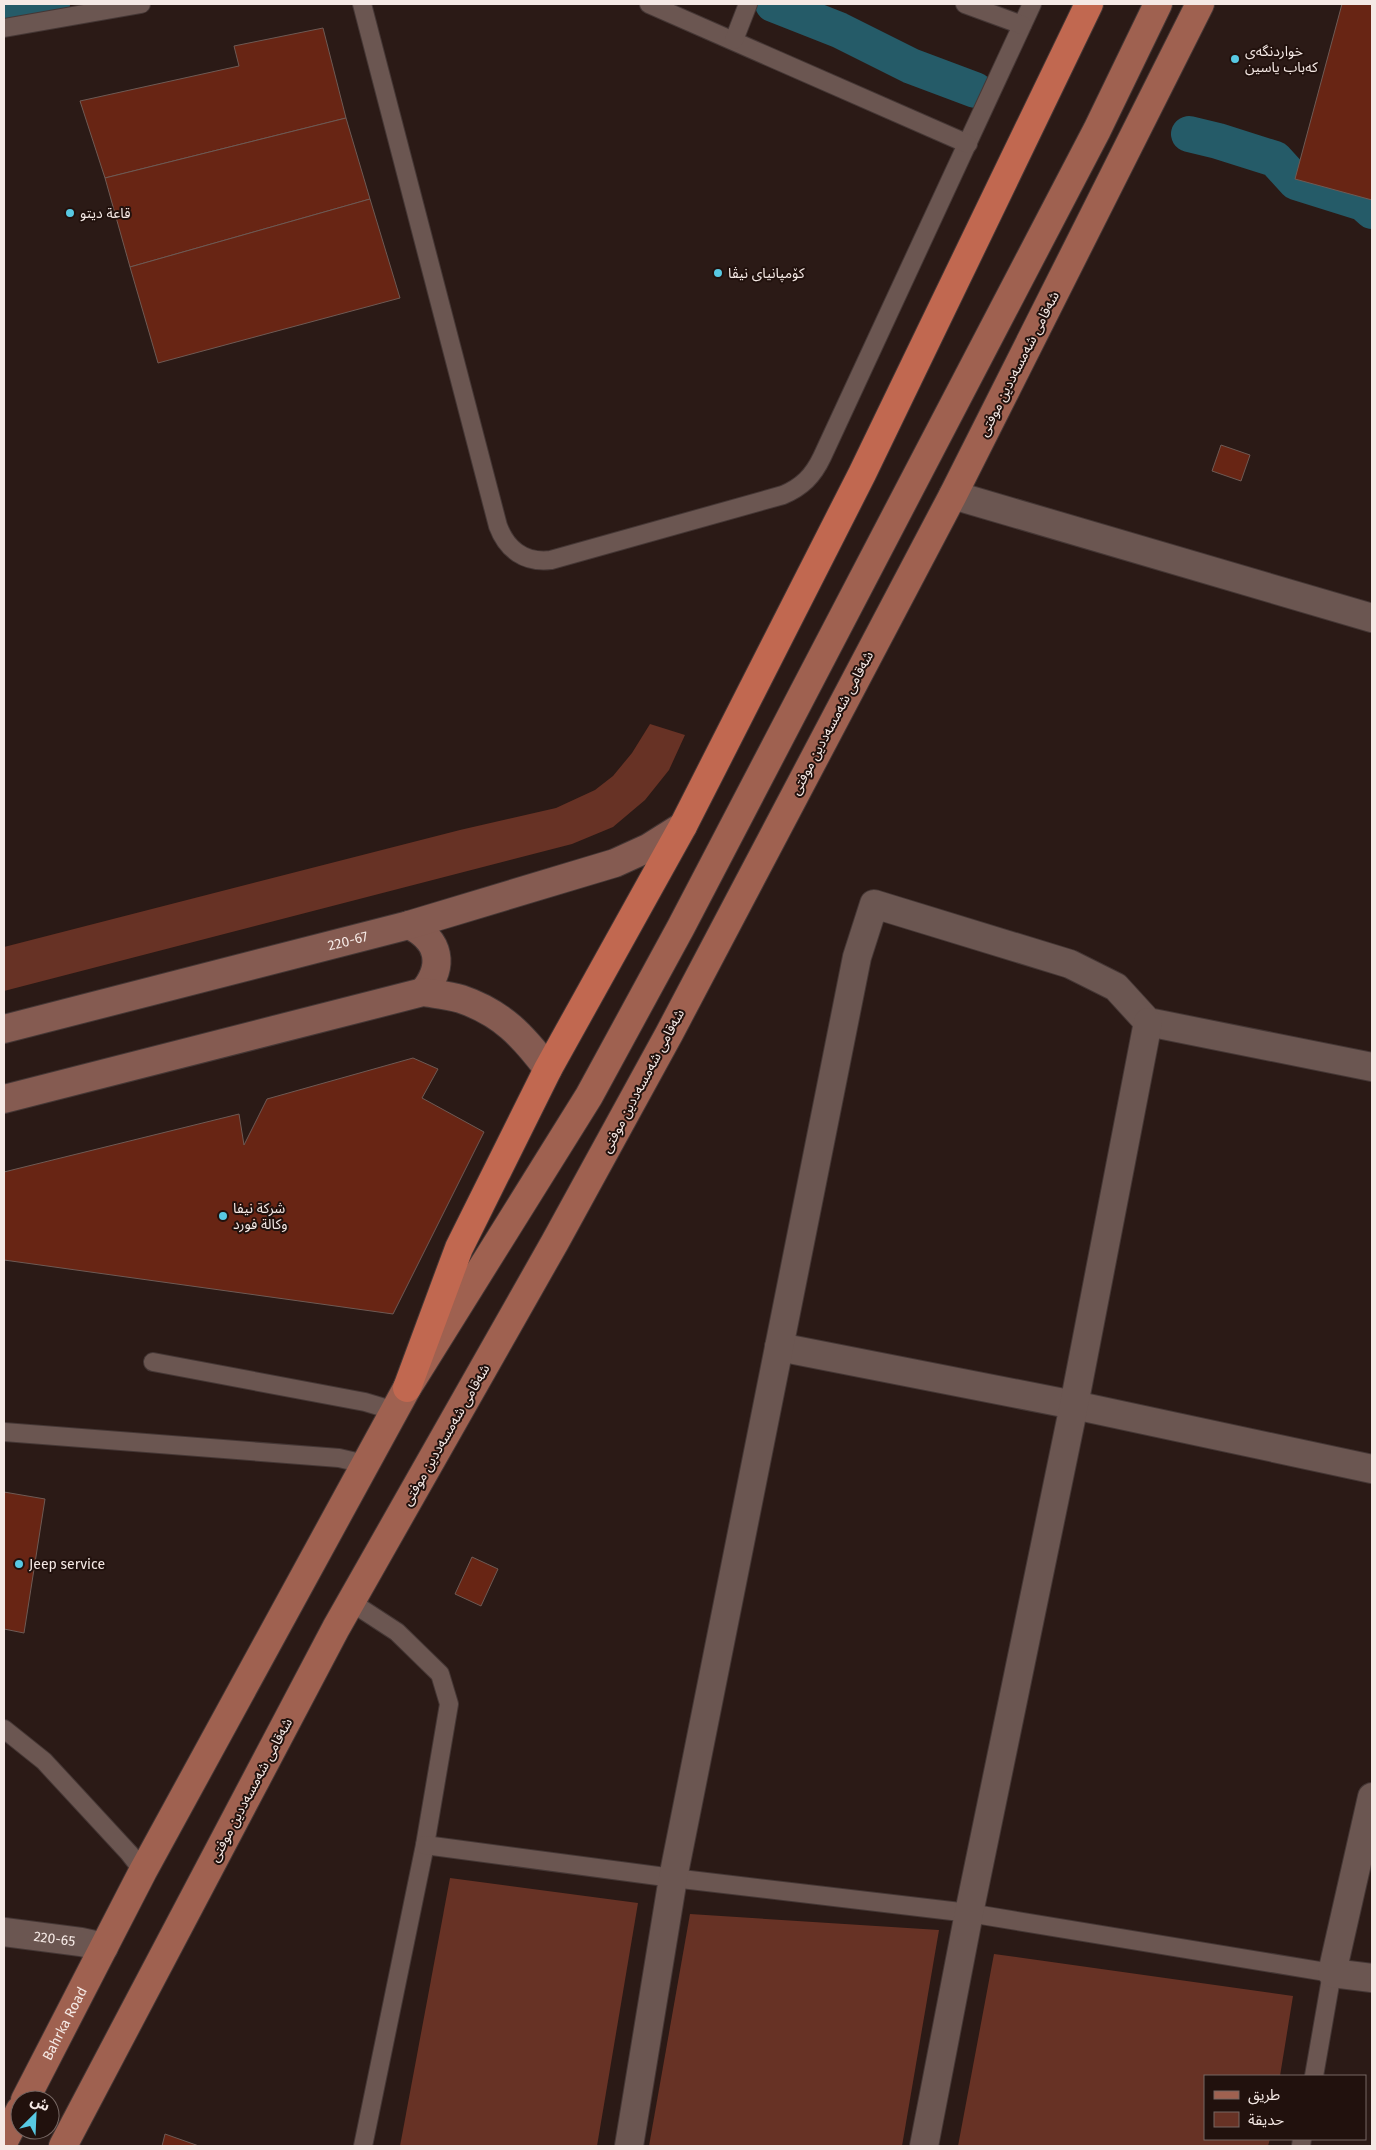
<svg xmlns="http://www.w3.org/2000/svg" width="1376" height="2150" font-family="'Fira Sans','Noto Sans Arabic',sans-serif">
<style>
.green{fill:#673225}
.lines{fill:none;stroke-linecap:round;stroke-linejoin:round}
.canal{stroke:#255b68;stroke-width:36}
.building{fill:#682514;stroke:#6e5a54}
.lane-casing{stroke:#453735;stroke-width:20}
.street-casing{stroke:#453735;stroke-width:30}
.secondary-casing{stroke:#453735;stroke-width:30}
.primary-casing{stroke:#453735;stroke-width:30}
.highway-casing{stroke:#453735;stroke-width:30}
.lane{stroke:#6b5651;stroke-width:18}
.street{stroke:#6b5651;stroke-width:28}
.secondary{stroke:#855b51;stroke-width:28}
.primary{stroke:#9f6150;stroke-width:28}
.highway{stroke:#c16850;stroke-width:28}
.poi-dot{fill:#58c9e3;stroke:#21110d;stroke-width:2}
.labels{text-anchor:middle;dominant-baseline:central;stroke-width:4;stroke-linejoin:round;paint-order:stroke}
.poi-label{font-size:14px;fill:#f5e9e5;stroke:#21110d;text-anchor:start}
.street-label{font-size:14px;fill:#f5e9e5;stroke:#21110d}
</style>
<rect width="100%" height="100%" fill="#2b1a16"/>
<g class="green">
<path d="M 650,724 L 685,735 L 669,770 L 645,800 L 613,827 L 572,844 L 4,991 L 4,947 L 460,830 L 556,808 L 595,790 L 613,776 L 632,753 Z"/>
<path d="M 450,1878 L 638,1903 L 597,2146 L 400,2146 Z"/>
<path d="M 690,1914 L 939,1930 L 902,2146 L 649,2146 Z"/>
<path d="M 994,1954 L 1293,1996 L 1280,2076 L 1205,2076 L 1205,2139 L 1270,2139 L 1268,2146 L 958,2146 Z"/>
</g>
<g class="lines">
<g class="canal">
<path d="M 773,4 L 839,30 L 911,66 L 975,90"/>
<path d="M 4,17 L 52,4"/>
<path d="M 1189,134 L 1218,141 L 1275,159 L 1296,182 L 1363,203 L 1372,211"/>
</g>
</g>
<g class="building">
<path d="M 1342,4 L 1372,4 L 1372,200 L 1295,179 Z"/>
<path d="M 323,28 L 346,118 L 105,178 L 80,101 L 239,66 L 234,46 Z"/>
<path d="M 346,118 L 370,199 L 130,267 L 105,178 Z"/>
<path d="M 370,199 L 400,298 L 158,363 L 130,267 Z"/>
<path d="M 1221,445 L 1250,455 L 1241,481 L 1212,471 Z"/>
<path d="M 413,1058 L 438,1069 L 422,1098 L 484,1132 L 393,1314 L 4,1260 L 4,1172 L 239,1114 L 244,1145 L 267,1099 Z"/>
<path d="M 4,1492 L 45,1499 L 24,1633 L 4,1629 Z"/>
<path d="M 472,1557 L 498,1569 L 481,1606 L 455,1594 Z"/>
<path d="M 165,2134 L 199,2146 L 162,2146 Z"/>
</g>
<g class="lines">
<defs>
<g id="lane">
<path d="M 362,4 L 498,526 C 507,550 525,563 551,560 L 783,495 C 802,487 813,476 822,457 L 1032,4"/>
<path d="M 649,4 L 968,144"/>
<path d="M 965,4 L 1022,25"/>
<path d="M 4,28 L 141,4"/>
<path d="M 734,40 L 748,4"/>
<path d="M 153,1362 L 365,1402 L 395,1411"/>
<path d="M 4,1432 L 339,1458 L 365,1464"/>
<path d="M 351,1602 L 397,1632 L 440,1674 L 449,1704 L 425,1845 L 363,2146"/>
<path d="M 4,1729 L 44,1761 L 129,1853 L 143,1871"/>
<path d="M 425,1845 L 673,1878 L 969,1913 L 1332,1973 L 1314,2076"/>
<path d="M 1301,2146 L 1302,2139"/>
</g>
<g id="street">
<path d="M 953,495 L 1372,618"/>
<path d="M 779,1347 L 1074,1405 L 1372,1469"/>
<path d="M 1372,1797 L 1332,1973 L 1372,1978"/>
<path id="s1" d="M 4,1932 L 81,1942 L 104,1947"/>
<path d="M 629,2146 L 673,1878 L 857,957 L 874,904 L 1070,964 L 1116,987 L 1148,1022 L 1372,1067"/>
<path d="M 924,2146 L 969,1913 L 1074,1405 L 1148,1022"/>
</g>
<g id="secondary">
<path d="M 409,925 C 440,940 445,966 423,992"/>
<path id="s2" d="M 4,1029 L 409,925 L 615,863 L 648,848 L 683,826"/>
<path d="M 4,1099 L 423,992 C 435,994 449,995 461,999 C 502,1013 523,1036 548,1069"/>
</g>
<g id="primary">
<path id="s3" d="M 25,2100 L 143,1871 L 407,1388 L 589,1096 L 681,927 L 1097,130 L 1158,4"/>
<path d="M 4,2141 L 20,2110"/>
<path d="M 63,2146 L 336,1628 L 555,1242 L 669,1034 L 953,495 L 1200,4"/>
</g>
<path id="highway" d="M 407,1388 L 459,1248 L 548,1069 L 683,826 L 862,474 L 1089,4"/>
</defs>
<use href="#lane" class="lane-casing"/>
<use href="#street" class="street-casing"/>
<use href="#secondary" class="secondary-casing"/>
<use href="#primary" class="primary-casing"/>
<use href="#highway" class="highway-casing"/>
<use href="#lane" class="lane"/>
<use href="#street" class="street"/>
<use href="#secondary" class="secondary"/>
<use href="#primary" class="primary"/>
<use href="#highway" class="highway"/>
</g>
<g class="poi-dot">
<circle cx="1235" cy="59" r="5"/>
<circle cx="70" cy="213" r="5"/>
<circle cx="718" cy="273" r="5"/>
<circle cx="223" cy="1216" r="5"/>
<circle cx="19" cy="1564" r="5"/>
</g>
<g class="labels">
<g class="poi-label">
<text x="1245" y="51">خواردنگەی<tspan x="1245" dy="16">کەباب یاسین</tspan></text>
<text x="80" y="213">قاعة ديتو</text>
<text x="728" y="273">کۆمپانیای نیڤا</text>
<text x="233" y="1208">شركة نيفا<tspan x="233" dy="16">وكالة فورد</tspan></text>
<text x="29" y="1564">Jeep service</text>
</g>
<g class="street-label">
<text transform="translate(1019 364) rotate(-63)">شەقامی شەمسەددین موفتی</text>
<text transform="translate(832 723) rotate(-62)">شەقامی شەمسەددین موفتی</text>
<text stroke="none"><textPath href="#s2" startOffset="355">220-67</textPath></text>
<text transform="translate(643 1081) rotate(-62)">شەقامی شەمسەددین موفتی</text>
<text transform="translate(446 1435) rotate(-60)">شەقامی شەمسەددین موفتی</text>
<text transform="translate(251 1790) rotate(-62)">شەقامی شەمسەددین موفتی</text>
<text stroke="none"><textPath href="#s1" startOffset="51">220-65</textPath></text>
<text stroke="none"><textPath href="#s3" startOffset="86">Bahrka Road</textPath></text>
</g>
</g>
<rect width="1376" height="2150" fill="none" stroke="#f5e9e5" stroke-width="10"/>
<rect x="1204" y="2075" width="162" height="65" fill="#21110d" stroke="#766763"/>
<rect x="1214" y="2091" width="25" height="8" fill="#9f6150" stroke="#766763"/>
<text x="1248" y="2100" font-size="15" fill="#f5e9e5">طريق</text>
<rect x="1214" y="2112" width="25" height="15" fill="#673225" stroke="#766763"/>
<text x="1248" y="2125" font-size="15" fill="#f5e9e5">حديقة</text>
<g transform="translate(35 2115) rotate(24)"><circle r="24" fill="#21110d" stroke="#766763"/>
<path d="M0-4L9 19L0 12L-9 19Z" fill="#58c9e3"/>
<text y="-8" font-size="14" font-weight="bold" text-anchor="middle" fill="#f5e9e5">ش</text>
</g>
</svg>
